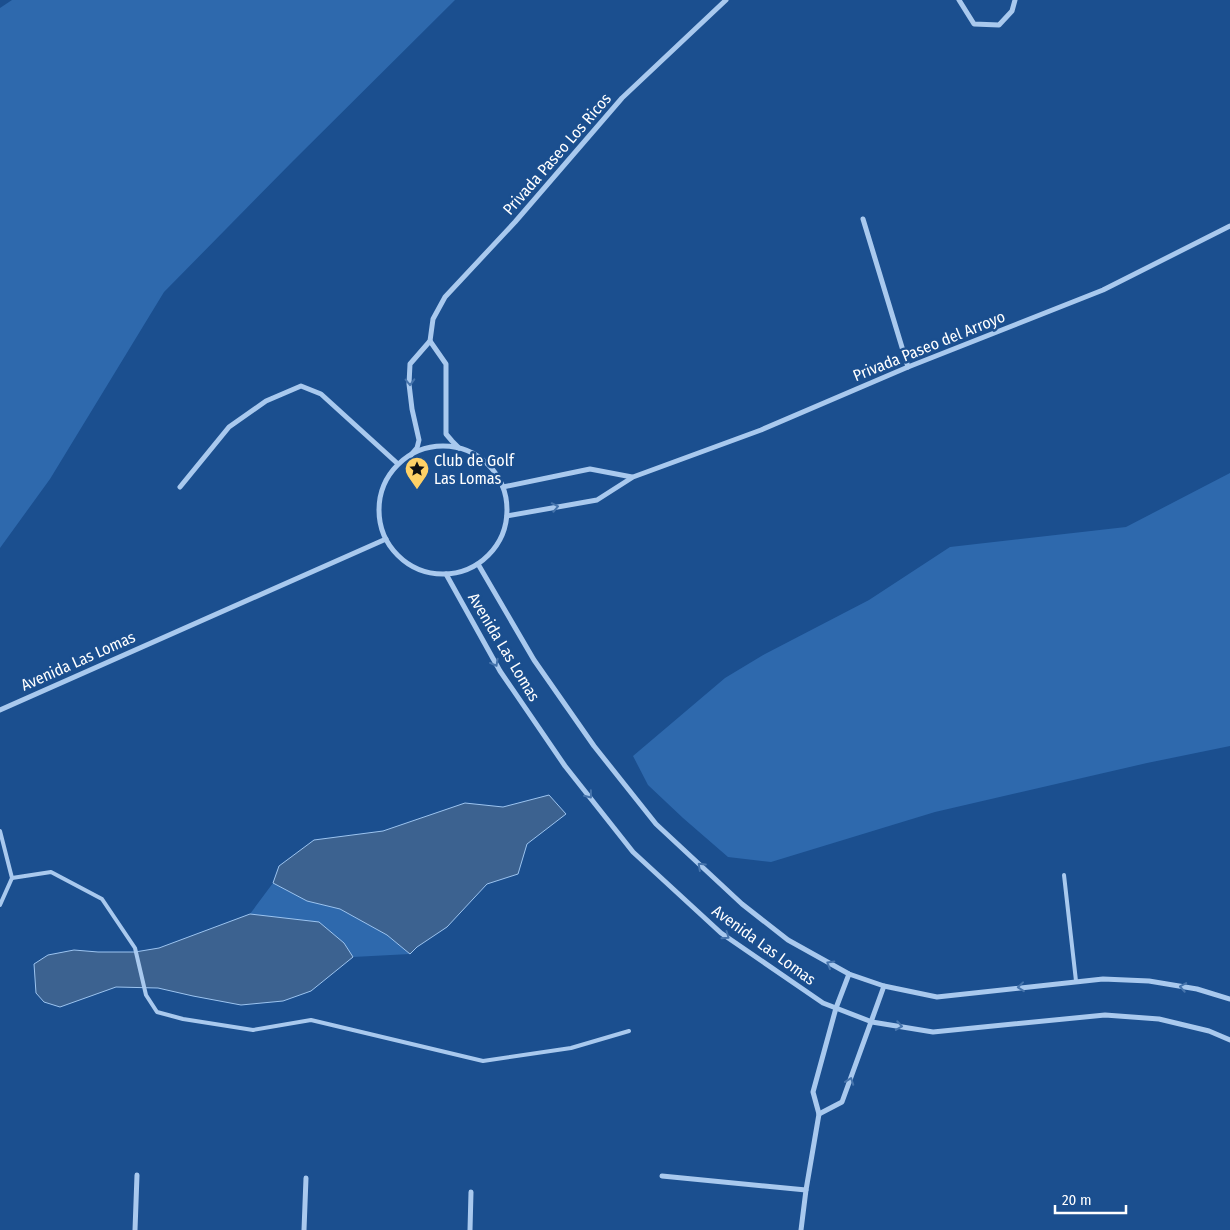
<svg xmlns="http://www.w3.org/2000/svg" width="1230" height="1230" font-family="'Fira Sans Condensed',sans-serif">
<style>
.green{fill:#2e69ad}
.water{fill:#3c6290;stroke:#9cc4f0}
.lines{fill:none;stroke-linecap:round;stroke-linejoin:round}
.lane{stroke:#a9c9ee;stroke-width:4}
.street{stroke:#a9c9ee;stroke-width:5}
.oneway{stroke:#4674ac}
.labels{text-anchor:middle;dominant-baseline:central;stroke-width:5;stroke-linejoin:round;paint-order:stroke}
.street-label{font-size:16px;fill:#fff;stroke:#1b4f8f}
.poi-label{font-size:16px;fill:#fff;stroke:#1b4f8f;text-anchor:start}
</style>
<rect width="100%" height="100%" fill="#1b4f8f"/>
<g class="green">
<path d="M 12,0 L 455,0 L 294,160 L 164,292 L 50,479 L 0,548 L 0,8 Z"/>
<path d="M 1230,473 L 1230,746 L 1147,763 L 935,812 L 771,862 L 728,857 L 683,818 L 648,785 L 633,756 L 725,678 L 765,654 L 869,600 L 950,547 L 1126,527 Z"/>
<path d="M 273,883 L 307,901 L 340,909 L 387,935 L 410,954 L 353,957 L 344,943 L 250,914 Z"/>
</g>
<g class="water">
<path d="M 549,795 L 566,814 L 527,844 L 518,874 L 487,884 L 447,927 L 417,947 L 410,954 L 387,935 L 340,909 L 307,901 L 273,883 L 279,866 L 314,840 L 383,831 L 465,803 L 503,807 Z"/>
<path d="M 250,914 L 319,922 L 344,943 L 353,957 L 311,991 L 283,1001 L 241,1005 L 193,996 L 158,988 L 116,987 L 60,1007 L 44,1002 L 36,993 L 34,964 L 48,955 L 74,950 L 98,952 L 135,952 L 159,948 Z"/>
</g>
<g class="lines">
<g class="lane">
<path d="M 0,831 L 12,878 L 0,905"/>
<path d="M 1064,875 L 1076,981"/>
<path d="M 12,878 L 51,872 L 102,899 L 135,948 L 146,995 L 157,1012 L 183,1019 L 253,1030 L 311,1020 L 483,1061 L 571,1048 L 629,1031"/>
</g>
<g class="street">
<path d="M 959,0 L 974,24 L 999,25 L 1012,11 L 1015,0"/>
<path d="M 863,219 L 908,367"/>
<path d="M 430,341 L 446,364 L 446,434 L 452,441 L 459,448"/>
<circle cx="443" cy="510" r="64"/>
<path d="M 411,455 L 417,448 L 419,440 L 412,409 L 409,384 L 410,364 L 430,341 L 433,319 L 445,297 L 515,222 L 622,98 L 726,0"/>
<path d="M 180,487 L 229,427 L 266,401 L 301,386 L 321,394 L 398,464"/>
<path d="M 503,487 L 590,469 L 632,477"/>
<path d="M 507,516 L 597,500 L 633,477 L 761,430 L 908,367 L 1103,290 L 1230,226"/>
<path d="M 478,564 L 534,660 L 594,746 L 656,824 L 742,904 L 788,940 L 849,974 L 884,986 L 937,997 L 1103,979 L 1149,981 L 1197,989 L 1230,999"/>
<path d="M 446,574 L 500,671 L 565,766 L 633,852 L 721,933 L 823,1003 L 872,1022 L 933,1032 L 1105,1015 L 1159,1019 L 1209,1031 L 1230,1040"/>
<path d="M 0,710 L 386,539"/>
<path d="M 819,1114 L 842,1102 L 884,986"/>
<path d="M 662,1176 L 806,1190"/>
<path d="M 135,1230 L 137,1175"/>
<path d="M 304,1230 L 306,1178"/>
<path d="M 470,1230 L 471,1192"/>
<path d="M 801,1230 L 806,1190 L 819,1114 L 813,1092 L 836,1008 L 849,974"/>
</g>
</g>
<defs><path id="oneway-chevron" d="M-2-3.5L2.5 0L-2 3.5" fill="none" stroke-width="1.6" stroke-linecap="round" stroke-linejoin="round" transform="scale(1.25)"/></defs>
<g class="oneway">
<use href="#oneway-chevron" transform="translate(410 382) rotate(89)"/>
<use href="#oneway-chevron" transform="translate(555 507) rotate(-11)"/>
<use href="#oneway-chevron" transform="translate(495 663) rotate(61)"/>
<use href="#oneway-chevron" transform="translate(589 795) rotate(52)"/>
<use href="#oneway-chevron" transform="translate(701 866) rotate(-137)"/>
<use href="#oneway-chevron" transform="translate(726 936) rotate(35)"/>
<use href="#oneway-chevron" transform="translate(830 964) rotate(-150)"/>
<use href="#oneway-chevron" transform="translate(1021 987) rotate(174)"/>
<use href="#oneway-chevron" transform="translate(1183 987) rotate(-170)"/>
<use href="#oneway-chevron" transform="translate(899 1026) rotate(9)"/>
<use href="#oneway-chevron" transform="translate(850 1081) rotate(-70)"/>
</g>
<defs>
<symbol id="sight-pin" viewBox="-11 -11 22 30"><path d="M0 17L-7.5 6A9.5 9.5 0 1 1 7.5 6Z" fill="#ffd166" stroke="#1b4f8f"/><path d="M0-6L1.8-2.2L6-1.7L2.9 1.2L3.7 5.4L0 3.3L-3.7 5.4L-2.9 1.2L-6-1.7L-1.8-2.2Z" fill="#111"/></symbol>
</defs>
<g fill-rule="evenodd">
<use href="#sight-pin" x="403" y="455" width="28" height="38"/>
</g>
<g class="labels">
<g class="street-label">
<text transform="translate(557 154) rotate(-49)">Privada Paseo Los Ricos</text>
<text transform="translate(929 346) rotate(-22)">Privada Paseo del Arroyo</text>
<text transform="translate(504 647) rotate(59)">Avenida Las Lomas</text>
<text transform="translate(78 661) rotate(-24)">Avenida Las Lomas</text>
<text transform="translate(764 945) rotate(36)">Avenida Las Lomas</text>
</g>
<g class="poi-label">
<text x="434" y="460">Club de Golf<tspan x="434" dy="18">Las Lomas</tspan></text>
</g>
</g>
<path d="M1055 1205v8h71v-8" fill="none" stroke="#ffffff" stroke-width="2.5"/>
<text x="1062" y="1205" font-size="15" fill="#ffffff" stroke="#1b4f8f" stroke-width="4" paint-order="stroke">20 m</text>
</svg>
